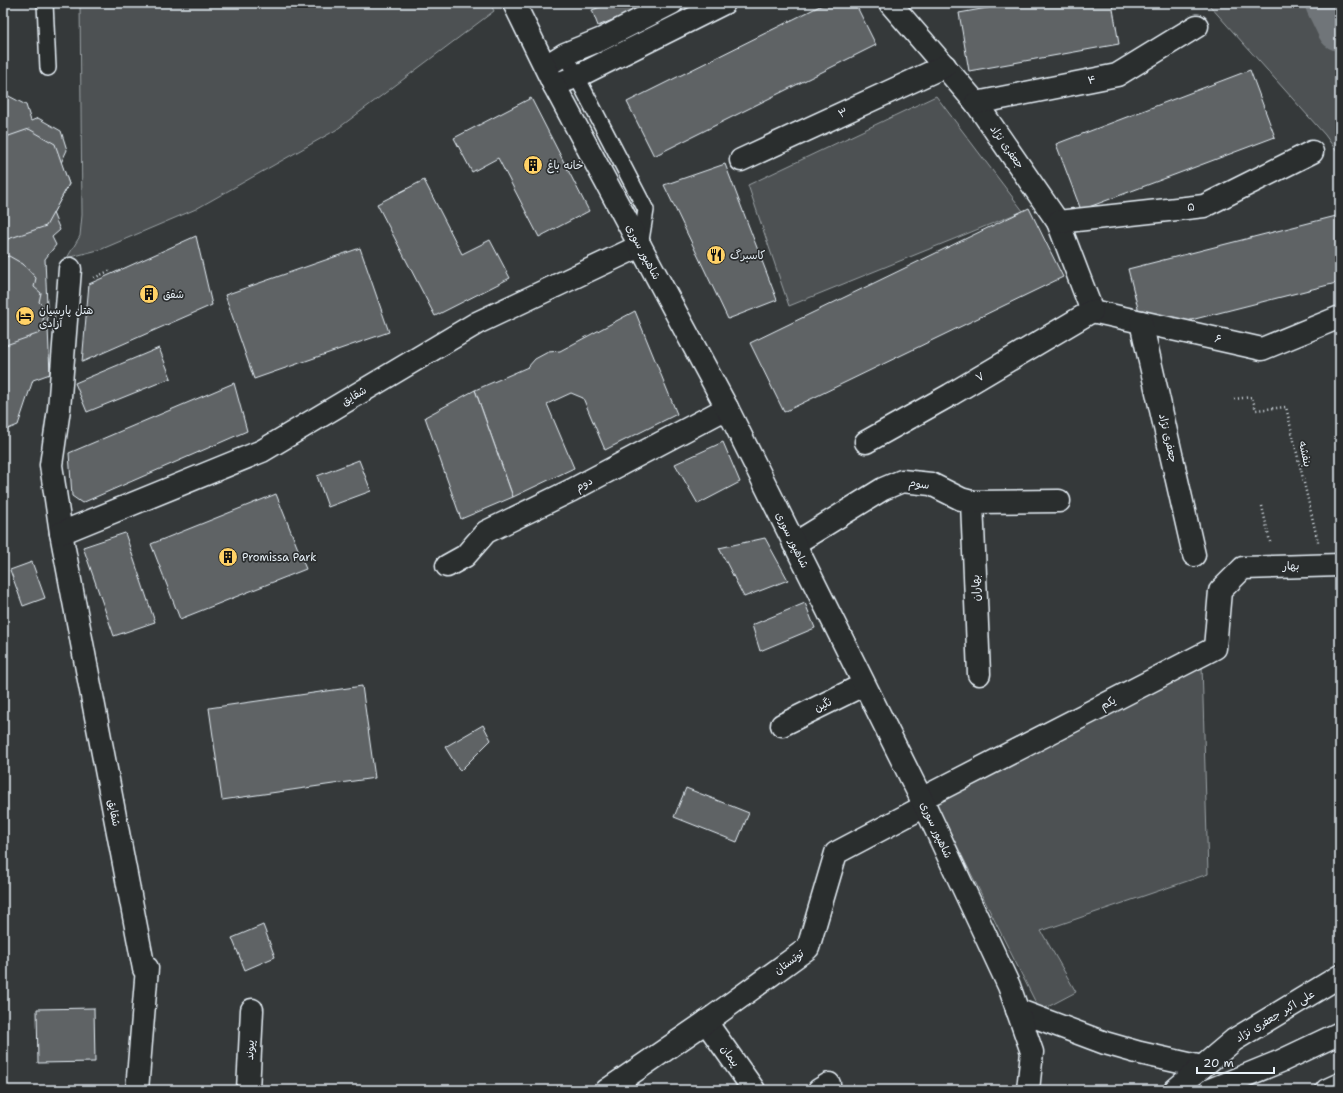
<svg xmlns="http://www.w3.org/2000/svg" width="1343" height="1093" font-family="'Shantell Sans','Playpen Sans Arabic',sans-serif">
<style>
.green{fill:#4d5152;stroke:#9aa1a5}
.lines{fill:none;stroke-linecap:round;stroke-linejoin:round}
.river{stroke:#707579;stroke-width:46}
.building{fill:#5f6365;stroke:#e8f1f8}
.service-casing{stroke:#e8f1f8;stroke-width:18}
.pedestrian-casing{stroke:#e8f1f8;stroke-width:25}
.minor-casing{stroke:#e8f1f8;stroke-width:25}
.tertiary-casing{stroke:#e8f1f8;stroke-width:25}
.trunk-casing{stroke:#e8f1f8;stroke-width:25}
.path{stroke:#e8f1f8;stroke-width:2.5;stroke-dasharray:1 3;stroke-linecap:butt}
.service{stroke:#2a2d2e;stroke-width:15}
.pedestrian{stroke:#2a2d2e;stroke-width:22}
.minor{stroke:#2a2d2e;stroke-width:22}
.tertiary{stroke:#2a2d2e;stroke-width:22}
.trunk{stroke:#2a2d2e;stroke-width:22}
.labels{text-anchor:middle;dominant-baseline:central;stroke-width:3.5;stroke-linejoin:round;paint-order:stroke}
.street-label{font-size:11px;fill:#e8f1f8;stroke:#2a2d2e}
.poi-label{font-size:11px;fill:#e8f1f8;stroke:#2a2d2e;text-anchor:start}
</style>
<rect width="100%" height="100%" fill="#35393a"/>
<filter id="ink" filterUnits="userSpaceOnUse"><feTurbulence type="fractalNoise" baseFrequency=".025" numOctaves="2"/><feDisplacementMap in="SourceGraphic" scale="8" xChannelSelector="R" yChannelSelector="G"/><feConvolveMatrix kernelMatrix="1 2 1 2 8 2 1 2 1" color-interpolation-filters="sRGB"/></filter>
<g filter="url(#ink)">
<g class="green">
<path d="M 80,3 L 490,3 L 494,11 L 336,130 L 196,209 L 102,249 L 67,258 L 80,236 L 82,215 Z"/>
<path d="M 1204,3 L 1340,3 L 1340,156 L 1325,135 L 1210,6 Z"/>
<path d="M 936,96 L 1023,211 L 789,306 L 748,185 Z"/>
<path d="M 1202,664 L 1208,874 L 1041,931 L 1076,992 L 1040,1011 L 935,802 Z"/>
</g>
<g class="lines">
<path class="river" d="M 1328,3 L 1340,28"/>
</g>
<g class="building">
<path d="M 611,3 L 645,3 L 646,6 L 598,26 L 592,10 Z"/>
<path d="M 826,3 L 855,3 L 876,45 L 654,156 L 627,102 Z"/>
<path d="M 1015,3 L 1112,3 L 1119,44 L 969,71 L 959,13 Z"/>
<path d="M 1250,70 L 1275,137 L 1081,210 L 1056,144 Z"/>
<path d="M 3,93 L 26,105 L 31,121 L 38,118 L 61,131 L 67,150 L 61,163 L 69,184 L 53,213 L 60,230 L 52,237 L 56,245 L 45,259 L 50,374 L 33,380 L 18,425 L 3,431 Z"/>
<path d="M 531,98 L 589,211 L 539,237 L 498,158 L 472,172 L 454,138 Z"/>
<path d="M 29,129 L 55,144 L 69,184 L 46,226 L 5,240 L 3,239 L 3,138 Z"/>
<path d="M 725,164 L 777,300 L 728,319 L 664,185 Z"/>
<path d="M 424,180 L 462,254 L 490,240 L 510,278 L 435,316 L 377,204 Z"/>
<path d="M 1029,208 L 1063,277 L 784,412 L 750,343 Z"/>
<path d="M 1340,215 L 1340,282 L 1144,332 L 1128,269 Z"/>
<path d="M 196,236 L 212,305 L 82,362 L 89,284 Z"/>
<path d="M 360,248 L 389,332 L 254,379 L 225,295 Z"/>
<path d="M 9,256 L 23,264 L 36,278 L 34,287 L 41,293 L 39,302 L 44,307 L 44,316 L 40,333 L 3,346 L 3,258 Z"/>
<path d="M 635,311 L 677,414 L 605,450 L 583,398 L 571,393 L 547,404 L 574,468 L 513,497 L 475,390 L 528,367 L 535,359 L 548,352 L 560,351 Z"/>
<path d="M 159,348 L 171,378 L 87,412 L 75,383 Z"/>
<path d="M 234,383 L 247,431 L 82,503 L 72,496 L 69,453 Z"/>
<path d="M 475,390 L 513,497 L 461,519 L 425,417 Z"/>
<path d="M 723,442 L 740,482 L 698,504 L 675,464 Z"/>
<path d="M 359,460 L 371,491 L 328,507 L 317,476 Z"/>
<path d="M 276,494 L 306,569 L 180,619 L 151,544 Z"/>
<path d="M 125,533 L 155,622 L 114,636 L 83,547 Z"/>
<path d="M 765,538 L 788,580 L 744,597 L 719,548 Z"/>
<path d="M 32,562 L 45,598 L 23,606 L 10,570 Z"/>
<path d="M 805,603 L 815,628 L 760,651 L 752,625 Z"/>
<path d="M 362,686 L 375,778 L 222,800 L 209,708 Z"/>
<path d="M 483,725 L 491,740 L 460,771 L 445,747 Z"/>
<path d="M 686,788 L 749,813 L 737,842 L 674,817 Z"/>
<path d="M 263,925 L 275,957 L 245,970 L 232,938 Z"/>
<path d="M 94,1008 L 95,1062 L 38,1063 L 37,1009 Z"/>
</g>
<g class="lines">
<defs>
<g id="service">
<path d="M 45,3 L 48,68"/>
<path d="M 565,54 L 646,210 L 640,246"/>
</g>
<path id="pedestrian" d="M 782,725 L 863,685"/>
<g id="minor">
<path d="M 890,3 L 976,103 L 1058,222 L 1092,311"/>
<path d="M 546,66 L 565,54 L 602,39 L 672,3"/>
<path d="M 554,85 L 576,77 L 724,3"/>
<path d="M 976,103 L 1117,75 L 1197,26"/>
<path d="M 741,160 L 945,66"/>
<path d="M 1058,222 L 1204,206 L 1312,152"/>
<path d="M 70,269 L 59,409 L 51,465 L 61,533 L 144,969 L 147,968 L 137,1090"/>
<path d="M 1092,311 L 1262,349 L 1340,317"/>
<path d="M 1141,322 L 1194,555"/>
<path d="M 866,442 L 950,395 L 1092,311"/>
<path d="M 972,502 L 979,674"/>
<path d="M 61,533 L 262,451 L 477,323 L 640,246"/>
<path d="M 794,544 L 883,489 L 902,481 L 931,484 L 961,499 L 972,502 L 1059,501"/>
<path d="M 447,566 L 465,556 L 486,532 L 572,490 L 727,408"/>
<path d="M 921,799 L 1215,648 L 1220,591 L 1243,568 L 1340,565"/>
<path d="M 1017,1010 L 1105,1043 L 1140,1053 L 1202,1067"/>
<path d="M 706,1022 L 754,1090"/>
<path d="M 248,1090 L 252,1010"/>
<path d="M 607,1090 L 706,1022 L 808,948 L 836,853 L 925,806"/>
<path d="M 819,1090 L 829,1084"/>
<path d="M 1175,1090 L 1234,1040 L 1340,976"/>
</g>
<g id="tertiary">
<path d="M 514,3 L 554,85 L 727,408 L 925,806 L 1009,986 L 1032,1052 L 1028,1090"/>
<path d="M 1210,1090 L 1281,1061 L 1340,1033"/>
</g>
<path id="trunk" d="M 1327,1090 L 1340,1084"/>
</defs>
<use href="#service" class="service-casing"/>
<use href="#pedestrian" class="pedestrian-casing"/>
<use href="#minor" class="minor-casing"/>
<use href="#tertiary" class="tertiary-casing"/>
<use href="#trunk" class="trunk-casing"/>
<g class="path">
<path d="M 94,278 L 109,271 L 110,274"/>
<path d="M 1234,399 L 1252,397 L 1256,410 L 1286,407 L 1318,542"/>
<path d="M 1262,506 L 1270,542"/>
</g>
<use href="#service" class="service"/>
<use href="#pedestrian" class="pedestrian"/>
<use href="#minor" class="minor"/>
<use href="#tertiary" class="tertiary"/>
<use href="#trunk" class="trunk"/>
</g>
</g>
<defs>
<symbol id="building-disc" viewBox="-11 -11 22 22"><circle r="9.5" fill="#ffd166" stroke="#2a2d2e"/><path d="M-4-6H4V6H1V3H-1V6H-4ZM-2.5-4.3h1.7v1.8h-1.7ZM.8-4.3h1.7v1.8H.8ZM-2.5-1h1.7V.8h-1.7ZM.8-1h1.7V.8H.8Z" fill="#111"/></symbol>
<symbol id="restaurant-disc" viewBox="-11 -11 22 22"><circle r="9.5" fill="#ffd166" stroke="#2a2d2e"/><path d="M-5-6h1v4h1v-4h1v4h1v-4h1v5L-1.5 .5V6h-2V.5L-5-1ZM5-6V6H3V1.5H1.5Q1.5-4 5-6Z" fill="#111"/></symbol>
<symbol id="hotel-disc" viewBox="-11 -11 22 22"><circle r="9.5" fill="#ffd166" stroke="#2a2d2e"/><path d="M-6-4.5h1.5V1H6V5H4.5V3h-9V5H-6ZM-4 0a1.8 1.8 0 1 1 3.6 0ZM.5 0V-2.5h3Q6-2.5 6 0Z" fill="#111"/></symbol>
</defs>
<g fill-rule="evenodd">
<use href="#building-disc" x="522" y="154" width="22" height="22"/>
<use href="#restaurant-disc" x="705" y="244" width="22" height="22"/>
<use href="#building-disc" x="138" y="283" width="22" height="22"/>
<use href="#hotel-disc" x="14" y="305" width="22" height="22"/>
<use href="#building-disc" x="217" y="546" width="22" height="22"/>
</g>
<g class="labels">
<g class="street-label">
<text transform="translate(1092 80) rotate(-11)">۴</text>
<text transform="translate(843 113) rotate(-25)">۳</text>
<text transform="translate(1007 147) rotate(55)">جعفری نژاد</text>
<text transform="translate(1191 207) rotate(-6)">۵</text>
<text transform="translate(643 252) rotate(62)">شاهپور سوری</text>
<text transform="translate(1218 339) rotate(13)">۶</text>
<text transform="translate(980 377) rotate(-31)">۷</text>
<text transform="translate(354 396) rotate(-31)">شقایق</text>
<text transform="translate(1168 438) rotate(77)">جعفری نژاد</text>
<text transform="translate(1305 454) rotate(77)">بنفشه</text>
<text transform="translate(584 484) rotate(-28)">دوم</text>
<text transform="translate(919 484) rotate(8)">سوم</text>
<text transform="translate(792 540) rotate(64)">شاهپور سوری</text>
<text transform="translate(1291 566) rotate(-1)">بهار</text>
<text transform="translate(976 588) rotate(-92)">بهاران</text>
<text transform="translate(1108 703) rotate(-27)">یکم</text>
<text transform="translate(823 705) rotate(-26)">نگین</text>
<text transform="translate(114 813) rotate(79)">شقایق</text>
<text transform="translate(936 830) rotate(65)">شاهپور سوری</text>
<text transform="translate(789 962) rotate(-36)">توتستان</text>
<text transform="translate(1275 1016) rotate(-31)">علی اکبر جعفری نژاد</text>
<text transform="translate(250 1050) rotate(-87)">پیوند</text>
<text transform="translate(730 1056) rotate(54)">پیمان</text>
</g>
<g class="poi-label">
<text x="547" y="165">خانه باغ</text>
<text x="730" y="255">کاسبرگ</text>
<text x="163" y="294">شفق</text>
<text x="39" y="310">هتل پارسیان<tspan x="39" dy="13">آزادی</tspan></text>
<text x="242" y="557">Promissa Park</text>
</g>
</g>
<rect width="1343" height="1093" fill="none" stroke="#2a2d2e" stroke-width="16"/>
<rect x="8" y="8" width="1327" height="1077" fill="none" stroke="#e8f1f8" stroke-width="1.5" filter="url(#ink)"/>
<path d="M1197 1067v6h77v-6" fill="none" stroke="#e8f1f8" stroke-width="2"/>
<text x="1203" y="1067" font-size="12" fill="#e8f1f8" stroke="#2a2d2e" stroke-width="3" paint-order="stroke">20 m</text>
</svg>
